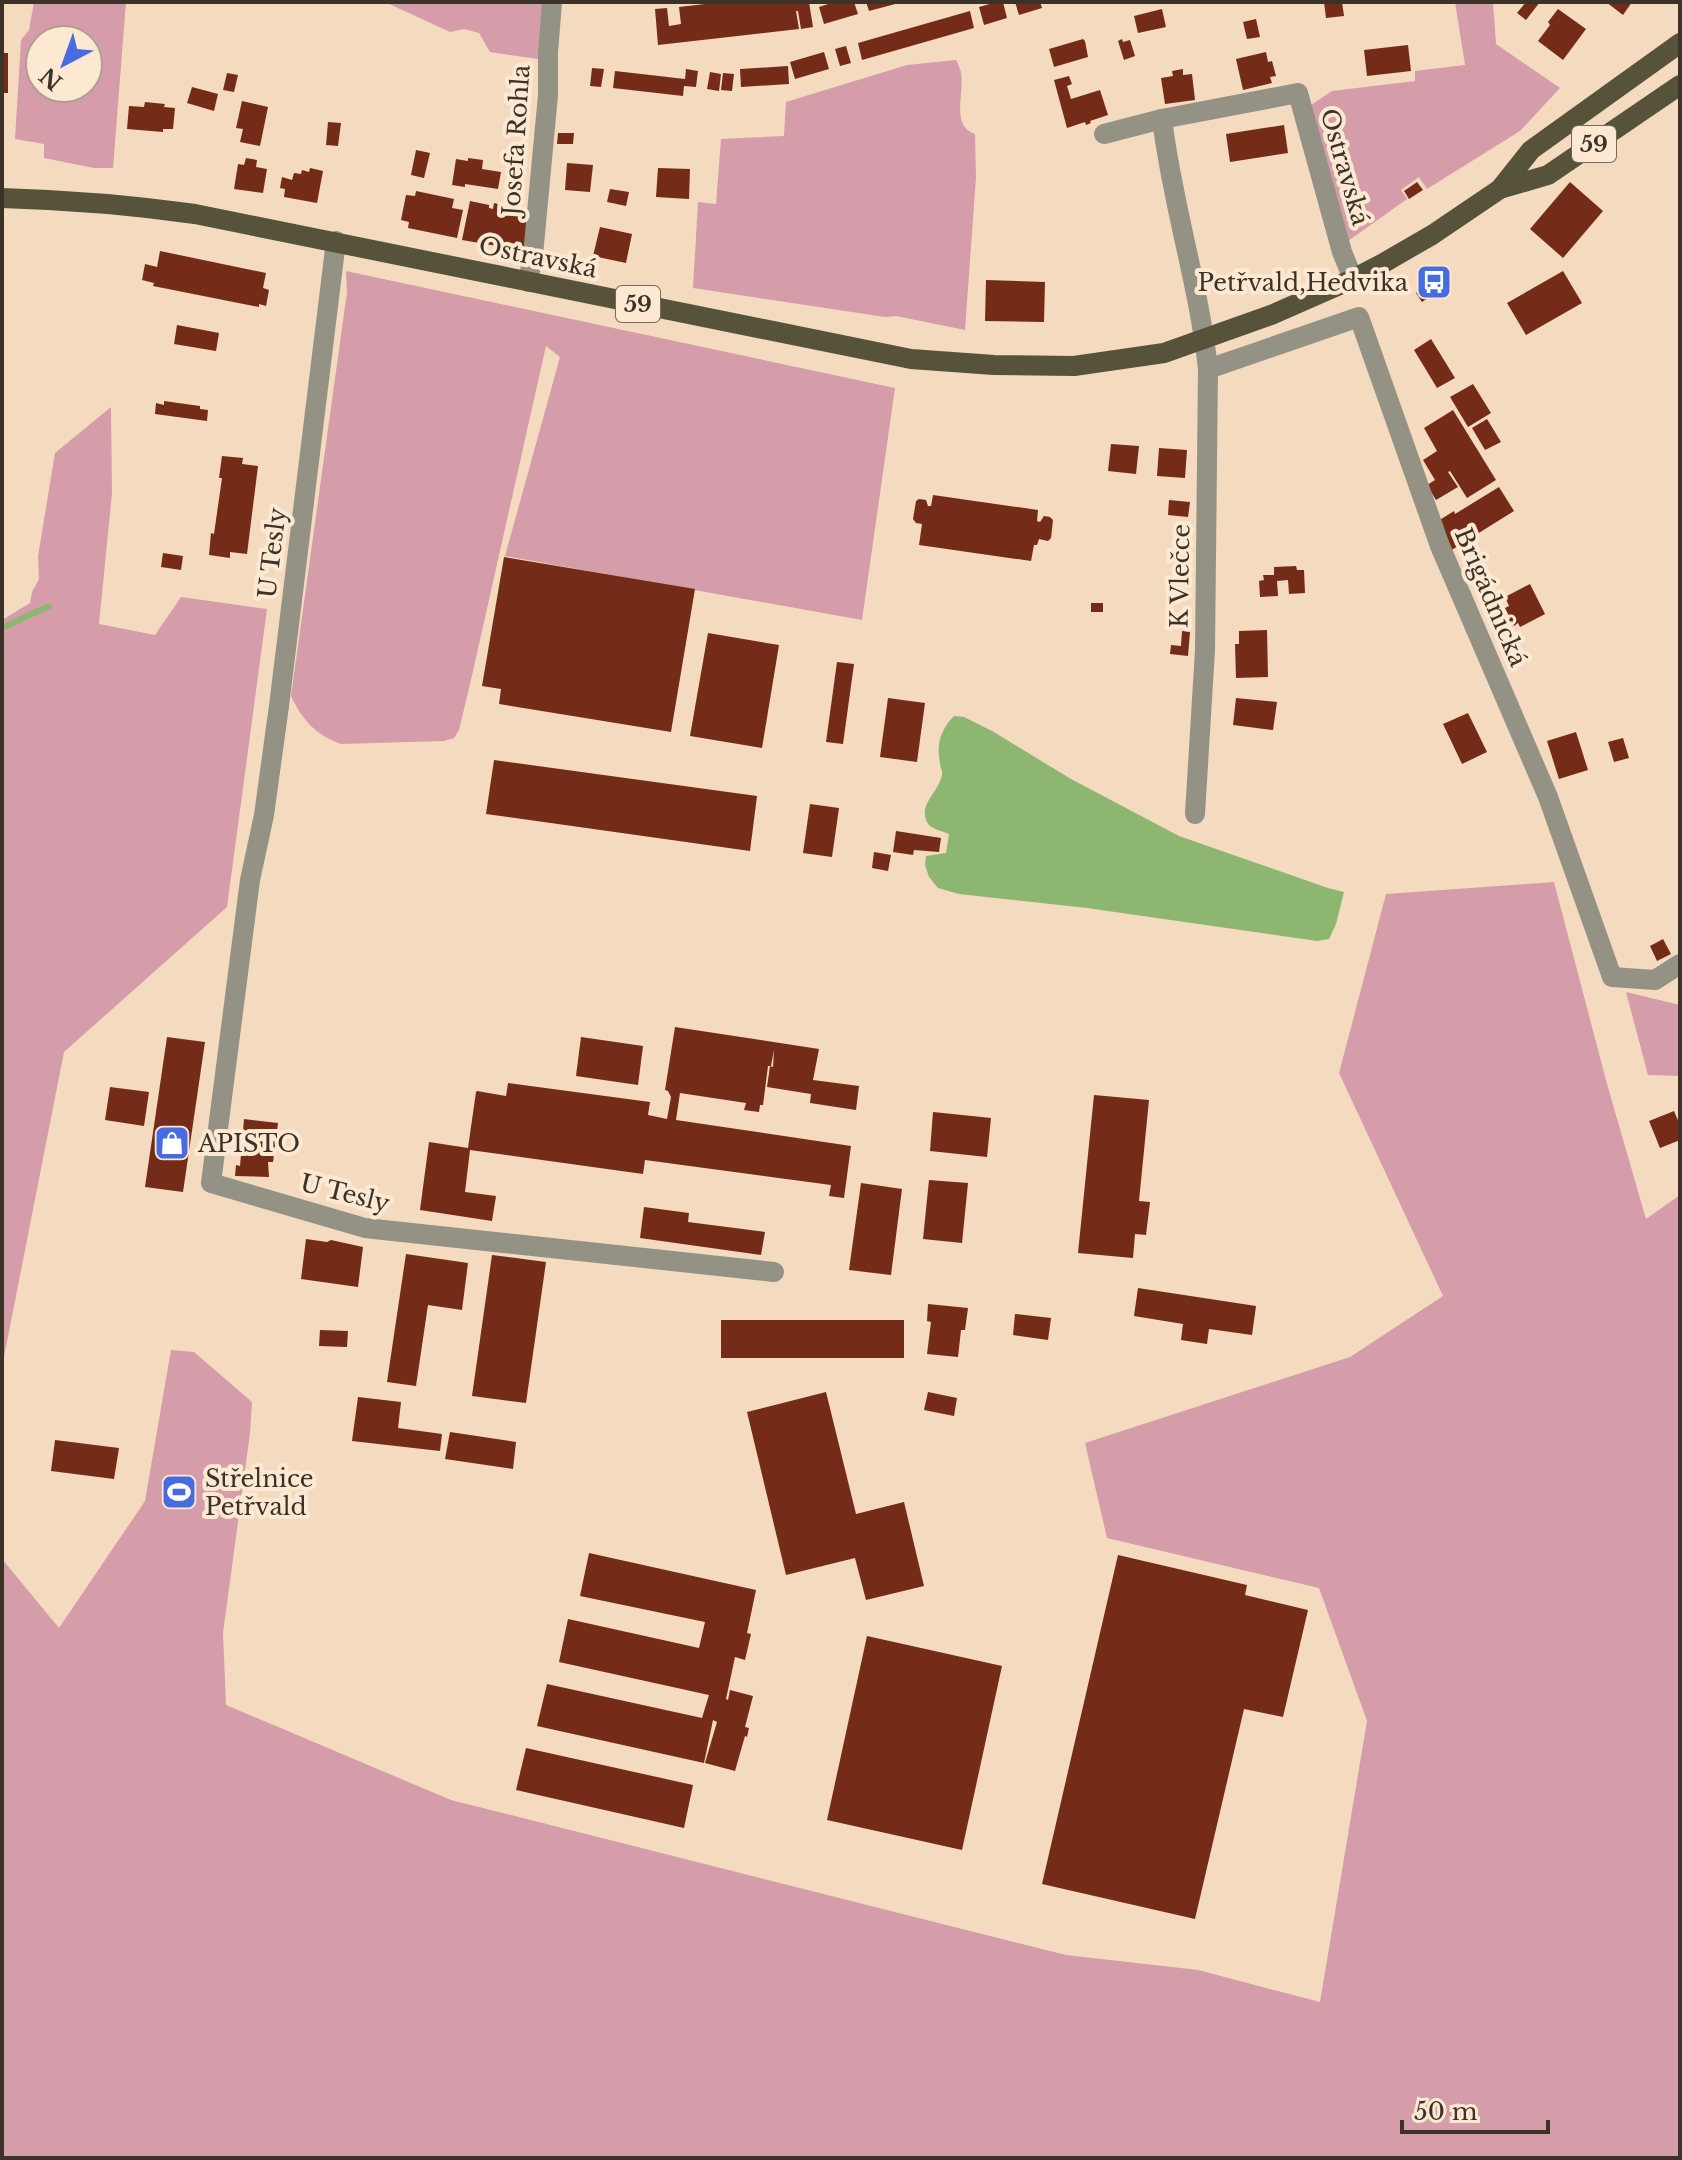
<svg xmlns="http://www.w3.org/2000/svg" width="1682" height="2160" font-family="'Libre Baskerville',serif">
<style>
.green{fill:#d59daa;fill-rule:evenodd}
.water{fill:#8db770}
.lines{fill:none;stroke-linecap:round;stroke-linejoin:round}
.stream{stroke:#8db770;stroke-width:6}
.building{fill:#742b17}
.minor{stroke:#949284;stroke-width:20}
.major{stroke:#57533a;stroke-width:20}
.labels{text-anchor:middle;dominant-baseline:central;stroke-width:8;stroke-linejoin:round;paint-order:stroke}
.shield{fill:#fde8d2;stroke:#76695b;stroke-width:2}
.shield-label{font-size:22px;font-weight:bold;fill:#3c3228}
.street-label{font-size:24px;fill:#3c3228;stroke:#fde8d2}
.poi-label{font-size:24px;fill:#3c3228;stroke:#fde8d2;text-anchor:start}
</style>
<rect width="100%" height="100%" fill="#f4dabf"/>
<g class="green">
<path d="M 34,2 L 126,2 L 113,168 L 94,168 L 44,158 L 44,144 L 15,139 L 21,40 L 29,30 ZM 40,40 L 88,40 L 88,88 L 40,88 Z"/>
<path d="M 385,2 L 544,2 L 538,59 L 490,52 L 479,33 L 464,29 L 450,32 Z"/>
<path d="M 1455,2 L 1493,2 L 1496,44 L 1560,88 L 1520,131 L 1427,189 L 1419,177 L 1401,190 L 1407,199 L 1344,244 L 1308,107 L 1332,91 L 1415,81 L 1415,71 L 1465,65 Z"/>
<path d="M 956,60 C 957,61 961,71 961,73 C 965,93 950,126 975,134 L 976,177 L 965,330 L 896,316 L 885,317 L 693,288 L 698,202 L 716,204 L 721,139 L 784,136 L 786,102 L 907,65 Z"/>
<path d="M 346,271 L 895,388 L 862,620 L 505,556 L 560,357 L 546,346 L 471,680 L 459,730 L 454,738 L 444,741 L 341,744 C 316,735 302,720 291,696 L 347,292 Z"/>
<path d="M 111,407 L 112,493 L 99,624 L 155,635 L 181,597 L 267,609 L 227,907 L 64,1052 L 2,1367 L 2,620 L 30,603 L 32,592 L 39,579 L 38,556 L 55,453 Z"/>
<path d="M 1554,882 L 1607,1084 L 1646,1219 L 1680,1195 L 1680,2158 L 2,2158 L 2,1559 L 59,1628 L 145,1501 L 171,1350 L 194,1352 L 252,1402 L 250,1433 L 223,1633 L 226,1705 L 451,1800 L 1066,1955 L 1198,1970 L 1320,2002 L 1367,1721 L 1319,1588 L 1107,1538 L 1085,1443 L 1350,1357 L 1443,1296 L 1339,1073 L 1386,894 Z"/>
<path d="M 1626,992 L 1680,1005 L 1680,1076 L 1648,1075 Z"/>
</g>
<path class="water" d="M 954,716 L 964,717 L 992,731 L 1071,779 L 1179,836 L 1328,888 L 1344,892 L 1336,924 L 1329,939 L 1317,941 L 1087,908 L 959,894 L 938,888 L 929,877 L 925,865 L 926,856 L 946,853 L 949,834 C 942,831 930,829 927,822 C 918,804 939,792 942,775 C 943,771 940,767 940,763 C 936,744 941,729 954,716 Z"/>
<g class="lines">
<path class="stream" d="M 2,628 L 49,606"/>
</g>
<g class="building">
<path d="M 722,2 L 809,2 L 813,27 L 801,29 L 798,11 L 796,11 L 799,29 L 658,45 L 655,9 L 667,8 L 669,26 L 681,24 L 679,7 Z"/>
<path d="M 830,2 L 854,2 L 858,14 L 824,24 L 819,7 L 831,3 Z"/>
<path d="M 866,2 L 899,2 L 899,3 L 869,11 Z"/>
<path d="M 997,2 L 1003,2 L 1007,18 L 984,25 L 979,7 Z"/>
<path d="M 1015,2 L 1040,2 L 1042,8 L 1019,15 Z"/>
<path d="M 1324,2 L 1342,2 L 1344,16 L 1326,18 Z"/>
<path d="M 1526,2 L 1540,2 L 1526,20 L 1517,13 Z"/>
<path d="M 1606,2 L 1632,2 L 1623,15 Z"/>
<path d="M 1162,9 L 1166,27 L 1138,33 L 1134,16 Z"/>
<path d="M 1558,9 L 1586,29 L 1563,60 L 1538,41 L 1550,25 L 1548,22 Z"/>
<path d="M 970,11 L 974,28 L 862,60 L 858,43 Z"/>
<path d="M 1256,19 L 1260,37 L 1247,39 L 1243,22 Z"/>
<path d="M 1083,39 L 1085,41 L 1088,57 L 1054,67 L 1049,49 Z"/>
<path d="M 1122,39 L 1123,42 L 1130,40 L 1135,56 L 1124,60 L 1118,41 Z"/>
<path d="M 1408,45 L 1411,71 L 1367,76 L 1364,50 Z"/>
<path d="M 846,46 L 851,63 L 840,66 L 835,49 Z"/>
<path d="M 824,52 L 829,69 L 795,79 L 790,62 Z"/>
<path d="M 1266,52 L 1268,62 L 1272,61 L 1276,76 L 1270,77 L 1272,83 L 1243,90 L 1236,59 Z"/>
<rect x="2" y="53" width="6" height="40"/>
<path d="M 788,66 L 789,84 L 741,87 L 740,69 Z"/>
<path d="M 592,68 L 604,69 L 601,87 L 590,86 Z"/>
<path d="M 686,69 L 698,71 L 696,87 L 684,86 L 683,96 L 613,88 L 615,71 L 685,79 Z"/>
<path d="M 1183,69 L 1183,75 L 1192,74 L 1195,100 L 1165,104 L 1161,78 L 1173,76 L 1172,71 Z"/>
<path d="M 710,72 L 721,74 L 719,91 L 707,89 Z"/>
<path d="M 227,73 L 238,75 L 234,92 L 223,90 Z"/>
<path d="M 723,73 L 734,74 L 732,91 L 721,90 Z"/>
<path d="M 1069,76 L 1072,84 L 1067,86 L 1071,99 L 1100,90 L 1108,115 L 1090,121 L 1091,123 L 1086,125 L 1085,122 L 1067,128 L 1054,80 Z"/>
<path d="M 192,87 L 218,94 L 214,111 L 187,103 Z"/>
<path d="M 242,101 L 268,107 L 260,146 L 240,142 L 243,129 L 236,128 Z"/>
<path d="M 145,102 L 165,104 L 164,107 L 175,108 L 173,129 L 163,129 L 163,132 L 127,129 L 129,106 L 144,107 Z"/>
<path d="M 328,122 L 341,123 L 338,146 L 326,145 Z"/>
<path d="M 1284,125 L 1288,153 L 1230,162 L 1226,134 Z"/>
<path d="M 558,133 L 574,133 L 573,144 L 557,144 Z"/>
<path d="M 416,150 L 430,153 L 424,178 L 411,175 Z"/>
<path d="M 246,158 L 257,160 L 256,167 L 267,169 L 263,193 L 234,189 L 238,164 L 244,165 Z"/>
<path d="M 468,158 L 483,160 L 482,169 L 501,172 L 498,189 L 465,184 L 465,187 L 452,185 L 456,159 L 468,161 Z"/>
<path d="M 567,163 L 593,165 L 590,192 L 565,190 Z"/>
<path d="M 310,168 L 323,171 L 317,203 L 284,197 L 285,189 L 280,188 L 282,177 L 292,180 L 294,173 L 301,174 L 302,170 L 309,172 Z"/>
<path d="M 658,168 L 690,169 L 689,199 L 656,197 Z"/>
<path d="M 1417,182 L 1423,190 L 1409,199 L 1404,191 Z"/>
<path d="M 1570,182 L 1603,211 L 1563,258 L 1530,229 Z"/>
<path d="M 610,189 L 629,192 L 626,206 L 607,202 Z"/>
<path d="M 416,191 L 454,199 L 452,208 L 463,210 L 457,238 L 408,228 L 409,222 L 401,220 L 406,195 L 415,196 Z"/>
<path d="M 470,201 L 489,205 L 489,208 L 493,209 L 494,203 L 506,206 L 506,210 L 532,216 L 526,251 L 462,240 Z"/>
<path d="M 600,227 L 632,234 L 626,263 L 593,256 Z"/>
<path d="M 160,251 L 266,273 L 263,288 L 269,290 L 266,306 L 259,304 L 259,307 L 153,286 L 154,283 L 142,280 L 145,264 L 157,267 Z"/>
<path d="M 1563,271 L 1582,303 L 1526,335 L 1507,303 Z"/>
<path d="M 986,280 L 1045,282 L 1044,322 L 985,321 Z"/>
<path d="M 1430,283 L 1436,292 L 1422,302 L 1416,293 Z"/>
<path d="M 177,325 L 219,333 L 216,351 L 174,344 Z"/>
<path d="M 1431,339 L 1455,378 L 1437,388 L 1414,350 Z"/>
<path d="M 1473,384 L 1491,413 L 1468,427 L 1450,397 Z"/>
<path d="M 164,401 L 200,406 L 200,409 L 208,410 L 207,421 L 155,414 L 156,403 L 164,405 Z"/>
<path d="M 1453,410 L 1496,480 L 1467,498 L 1450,471 L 1448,472 L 1458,487 L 1436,500 L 1427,485 L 1435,480 L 1423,460 L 1437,451 L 1424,428 Z"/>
<path d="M 1487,419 L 1501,442 L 1485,450 L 1472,428 Z"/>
<path d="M 1111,444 L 1139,446 L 1136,474 L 1108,471 Z"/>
<path d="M 1159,448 L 1187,450 L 1185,478 L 1157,476 Z"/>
<path d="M 222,456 L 243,458 L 242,464 L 258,466 L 247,554 L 230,552 L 230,558 L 209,555 L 211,533 L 214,534 L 222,478 L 219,478 Z"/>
<path d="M 1499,487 L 1514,511 L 1450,551 L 1438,521 L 1454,511 L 1455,514 Z"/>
<path d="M 933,495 L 1038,510 L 1037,521 L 1040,522 L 1044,516 L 1050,517 L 1053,520 L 1051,538 L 1048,541 L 1039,539 L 1037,545 L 1034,545 L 1031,561 L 919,545 L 922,524 L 916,523 L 913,519 L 916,501 L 919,499 L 926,500 L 928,506 L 931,506 Z"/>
<path d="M 1169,500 L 1190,502 L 1188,517 L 1168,515 Z"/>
<path d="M 163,553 L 183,556 L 181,570 L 161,567 Z"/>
<path d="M 504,557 L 695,589 L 671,732 L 499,704 L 501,689 L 482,686 Z"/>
<path d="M 1296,566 L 1297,570 L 1304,570 L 1305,593 L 1289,594 L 1288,580 L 1277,581 L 1278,596 L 1260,597 L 1259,581 L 1264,580 L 1263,575 L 1274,575 L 1274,567 Z"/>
<path d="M 1530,584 L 1545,614 L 1520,627 L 1518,623 L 1514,626 L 1505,608 L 1509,606 L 1505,597 Z"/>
<rect x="1091" y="603" width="12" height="9"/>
<path d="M 1267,630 L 1268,677 L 1236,678 L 1235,644 L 1239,644 L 1239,631 Z"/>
<path d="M 1182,631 L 1190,632 L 1188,656 L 1170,654 L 1171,645 L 1181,646 Z"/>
<path d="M 708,633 L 779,645 L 762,748 L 690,736 Z"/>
<path d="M 837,662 L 854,664 L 843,744 L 826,742 Z"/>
<path d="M 888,698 L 925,703 L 917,762 L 880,757 Z"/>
<path d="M 1236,698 L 1277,702 L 1273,730 L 1233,725 Z"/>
<path d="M 1468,713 L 1487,752 L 1462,764 L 1443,724 Z"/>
<path d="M 1576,732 L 1588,770 L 1559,779 L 1547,741 Z"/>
<path d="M 1623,738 L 1629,758 L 1614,762 L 1608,742 Z"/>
<path d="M 494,760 L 757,796 L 750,851 L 486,814 Z"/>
<path d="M 810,804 L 839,808 L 832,857 L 803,853 Z"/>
<path d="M 896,831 L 941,838 L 939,852 L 914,850 L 913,855 L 893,852 Z"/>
<path d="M 874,852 L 891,855 L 888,871 L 872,868 Z"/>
<path d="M 1663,939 L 1671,954 L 1657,961 L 1650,946 Z"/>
<path d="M 675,1027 L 819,1049 L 813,1080 L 859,1086 L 856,1110 L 810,1103 L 811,1094 L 767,1087 L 770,1066 L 773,1067 L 774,1050 L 771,1066 L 768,1066 L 763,1105 L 760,1105 L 759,1112 L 744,1110 L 746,1103 L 680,1093 L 676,1120 L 851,1146 L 844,1198 L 829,1196 L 831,1185 L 645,1160 L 643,1174 L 470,1150 L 465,1192 L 496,1196 L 492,1221 L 420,1210 L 429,1142 L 468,1148 L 476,1092 L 477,1091 L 506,1096 L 508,1083 L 650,1102 L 648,1115 L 667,1119 L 671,1097 L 668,1091 L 665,1090 Z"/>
<path d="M 167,1037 L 205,1042 L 183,1192 L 145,1187 Z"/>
<path d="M 581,1037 L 643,1046 L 638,1085 L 576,1076 Z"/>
<path d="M 110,1087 L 149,1092 L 144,1126 L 105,1120 Z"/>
<path d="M 1094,1095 L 1149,1100 L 1139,1201 L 1150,1202 L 1146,1235 L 1135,1234 L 1133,1258 L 1078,1253 Z"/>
<path d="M 1674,1111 L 1680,1125 L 1680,1140 L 1660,1148 L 1649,1121 Z"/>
<path d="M 933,1112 L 991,1118 L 987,1157 L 930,1151 Z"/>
<path d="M 244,1119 L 278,1123 L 273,1162 L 268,1162 L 269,1177 L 235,1176 L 236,1165 L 240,1166 Z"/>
<path d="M 929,1180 L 968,1183 L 962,1243 L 923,1239 Z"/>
<path d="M 861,1183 L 902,1189 L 891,1275 L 849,1270 Z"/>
<path d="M 644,1207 L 689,1213 L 688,1222 L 765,1232 L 761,1255 L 640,1238 Z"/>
<path d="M 306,1239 L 327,1242 L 331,1240 L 363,1247 L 358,1287 L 301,1279 Z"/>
<path d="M 406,1254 L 468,1263 L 462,1310 L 428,1305 L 416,1386 L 387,1382 Z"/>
<path d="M 492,1255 L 546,1262 L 526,1403 L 472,1396 Z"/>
<path d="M 1138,1288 L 1256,1306 L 1252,1335 L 1209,1329 L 1207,1344 L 1181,1340 L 1183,1324 L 1134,1316 Z"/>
<path d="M 928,1304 L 968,1308 L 965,1330 L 961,1330 L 958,1357 L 927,1354 L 931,1322 L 927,1321 Z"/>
<path d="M 1015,1314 L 1051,1318 L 1048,1340 L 1013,1335 Z"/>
<rect x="721" y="1320" width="183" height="38"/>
<path d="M 320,1330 L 348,1331 L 347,1347 L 319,1346 Z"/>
<path d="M 826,1392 L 856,1514 L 904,1502 L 924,1586 L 866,1600 L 855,1558 L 786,1575 L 747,1412 Z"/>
<path d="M 928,1392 L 957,1398 L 954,1416 L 924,1410 Z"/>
<path d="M 358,1397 L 401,1402 L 398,1428 L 442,1434 L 440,1451 L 352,1441 Z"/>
<path d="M 450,1432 L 516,1442 L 513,1469 L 445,1459 Z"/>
<path d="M 55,1440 L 119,1448 L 114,1479 L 51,1471 Z"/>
<path d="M 589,1553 L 756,1590 L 747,1633 L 751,1634 L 745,1660 L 735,1657 L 726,1699 L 728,1700 L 730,1690 L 753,1696 L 745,1727 L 749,1728 L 747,1737 L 745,1736 L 735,1771 L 705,1763 L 717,1722 L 713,1720 L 704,1763 L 537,1726 L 547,1684 L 702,1718 L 709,1695 L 559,1662 L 568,1619 L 699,1648 L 705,1622 L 580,1596 Z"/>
<path d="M 1118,1555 L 1247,1585 L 1245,1595 L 1308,1610 L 1283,1717 L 1244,1709 L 1195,1919 L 1042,1884 Z"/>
<path d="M 867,1636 L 1002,1666 L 962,1850 L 827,1820 Z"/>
<path d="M 526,1748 L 693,1785 L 684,1828 L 516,1790 Z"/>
</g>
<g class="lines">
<g class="minor">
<path d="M 1104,134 L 1162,119"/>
<path d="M 336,241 L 279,706 L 264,815 L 250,880 L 211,1183 L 365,1228 L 774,1272"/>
<path d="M 528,282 L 533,255 L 548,95 L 548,53 L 552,2"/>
<path d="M 1208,369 L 1359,317 L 1440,546 L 1548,797 L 1612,977 L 1655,980 L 1680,964"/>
<path d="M 1195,814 L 1205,650 L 1208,369 C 1199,285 1172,203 1162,119 L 1298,93 L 1342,252 L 1353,279"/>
</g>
<g class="major">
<path d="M 1500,189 L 1531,150 L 1680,43"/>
<path d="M 2,198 C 67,200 131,205 195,214 L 911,359 L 994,365 L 1074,366 L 1164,353 L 1271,315 L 1353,279 L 1380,265 L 1432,235 L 1500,189 L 1548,175 L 1680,85"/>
</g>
</g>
<defs>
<symbol id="bus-square" viewBox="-11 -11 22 22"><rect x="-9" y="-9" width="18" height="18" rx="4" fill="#466cdf" stroke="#fde8d2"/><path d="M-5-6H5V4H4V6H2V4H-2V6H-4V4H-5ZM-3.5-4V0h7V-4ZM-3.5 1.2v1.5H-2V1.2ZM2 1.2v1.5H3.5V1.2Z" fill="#fff"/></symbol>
<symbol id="shop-square" viewBox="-11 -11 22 22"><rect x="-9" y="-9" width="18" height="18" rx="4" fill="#466cdf" stroke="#fde8d2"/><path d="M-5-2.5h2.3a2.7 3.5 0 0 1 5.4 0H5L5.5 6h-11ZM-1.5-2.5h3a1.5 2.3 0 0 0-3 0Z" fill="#fff"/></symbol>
<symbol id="stadium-square" viewBox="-11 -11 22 22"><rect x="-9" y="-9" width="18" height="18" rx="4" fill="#466cdf" stroke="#fde8d2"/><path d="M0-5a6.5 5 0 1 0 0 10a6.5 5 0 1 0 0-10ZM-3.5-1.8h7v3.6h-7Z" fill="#fff"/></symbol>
</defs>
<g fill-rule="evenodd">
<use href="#bus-square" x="1414" y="262" width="40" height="40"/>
<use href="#shop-square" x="152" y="1123" width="40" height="40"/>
<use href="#stadium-square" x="159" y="1472" width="40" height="40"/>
</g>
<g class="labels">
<g class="shield">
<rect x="1572" y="126" width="44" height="36" rx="6"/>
<rect x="616" y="286" width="44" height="36" rx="6"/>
</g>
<g class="shield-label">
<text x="1594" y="144">59</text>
<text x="638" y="304">59</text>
</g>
<g class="street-label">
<text transform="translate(516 140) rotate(-86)">Josefa Rohla</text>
<text transform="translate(1345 167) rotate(74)">Ostravská</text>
<text transform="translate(538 257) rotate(12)">Ostravská</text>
<text transform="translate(272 553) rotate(-83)">U Tesly</text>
<text transform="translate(1180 576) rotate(-89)">K Vlečce</text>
<text transform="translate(1491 597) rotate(67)">Brigádnická</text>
<text transform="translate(345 1193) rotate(14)">U Tesly</text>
</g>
<g class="poi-label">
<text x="1408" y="282" text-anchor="end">Petřvald,Hedvika</text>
<text x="198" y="1143">APISTO</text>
<text x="205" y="1478">Střelnice<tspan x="205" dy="28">Petřvald</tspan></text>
</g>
</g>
<rect width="1682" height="2160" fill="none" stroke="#3c3228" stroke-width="8"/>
<g transform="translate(64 64) rotate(221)"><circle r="38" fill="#fde8d2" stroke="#b09f8e" stroke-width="2"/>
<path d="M0-6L14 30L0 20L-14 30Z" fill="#466cdf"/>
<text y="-12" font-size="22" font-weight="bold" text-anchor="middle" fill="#3c3228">N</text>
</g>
<path d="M1402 2120v12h146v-12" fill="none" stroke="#3c3228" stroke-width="4"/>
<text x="1414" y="2120" font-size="24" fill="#3c3228" stroke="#fde8d2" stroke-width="6" paint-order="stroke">50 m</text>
</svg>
